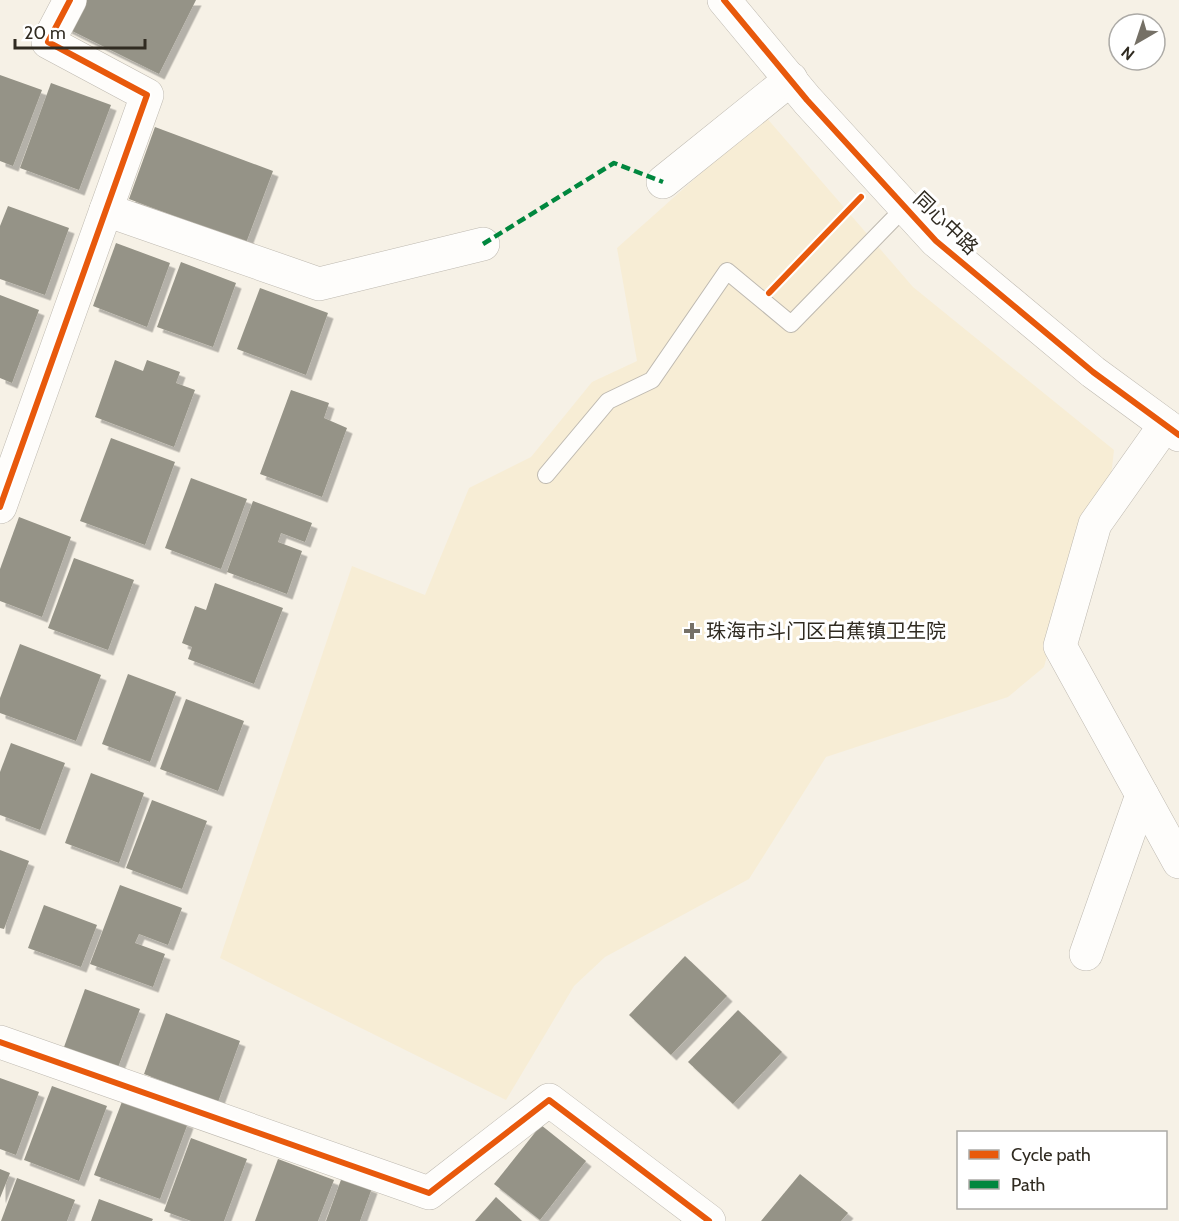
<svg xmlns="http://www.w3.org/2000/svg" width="1179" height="1221" font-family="Cabin,'Noto Sans SC',sans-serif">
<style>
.built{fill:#f7edd5}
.building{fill:#959387;filter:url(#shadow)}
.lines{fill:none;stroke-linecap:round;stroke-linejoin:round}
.lane-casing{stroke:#beb9b0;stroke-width:18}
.street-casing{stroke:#beb9b0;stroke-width:34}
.secondary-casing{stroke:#beb9b0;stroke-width:34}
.lane{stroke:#fefdfb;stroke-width:16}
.street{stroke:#fefdfb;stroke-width:33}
.secondary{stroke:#fefdfb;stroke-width:33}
.quiet{stroke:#00873e;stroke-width:4.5;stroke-dasharray:9 4.5;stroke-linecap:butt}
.cycleway-casing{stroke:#fff;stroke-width:10}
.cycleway{stroke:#e8590c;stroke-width:6}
.poi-dot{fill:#757066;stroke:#fff;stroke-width:2}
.labels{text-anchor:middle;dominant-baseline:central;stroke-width:6;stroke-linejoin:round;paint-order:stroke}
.street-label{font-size:20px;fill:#302b21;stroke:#fff}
.poi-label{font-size:20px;fill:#302b21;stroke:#fff;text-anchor:start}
</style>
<defs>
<filter id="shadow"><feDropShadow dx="5.5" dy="5.5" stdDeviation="0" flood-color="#0004"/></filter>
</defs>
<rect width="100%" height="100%" fill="#f6f1e6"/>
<path class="built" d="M 765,116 L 913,287 L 1114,450 L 1110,486 L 1084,522 L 1044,667 L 1008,697 L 826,757 L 749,879 L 605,957 L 574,986 L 506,1100 L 220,958 L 352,566 L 425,595 L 469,488 L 531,457 L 592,382 L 637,361 L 617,248 Z"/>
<g class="building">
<path d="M 79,0 L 196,0 L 159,74 L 66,28 Z"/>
<path d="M 0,75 L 42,90 L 13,166 L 0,161 Z"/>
<path d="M 51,83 L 111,105 L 79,190 L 20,168 Z"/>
<path d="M 155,127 L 273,171 L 246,243 L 129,199 Z"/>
<path d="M 8,206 L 69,228 L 45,295 L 0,279 L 0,226 Z"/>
<path d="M 116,243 L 170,263 L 147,327 L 93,306 Z"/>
<path d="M 181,262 L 236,283 L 213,347 L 157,327 Z"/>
<path d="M 260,288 L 328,313 L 306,375 L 237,349 Z"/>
<path d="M 0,295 L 39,310 L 12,383 L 0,378 Z"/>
<path d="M 115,360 L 143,371 L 147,360 L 180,372 L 176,383 L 195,390 L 174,447 L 95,417 Z"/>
<path d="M 291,390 L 329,403 L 324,418 L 347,428 L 322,497 L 260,474 Z"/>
<path d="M 111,438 L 175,462 L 145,545 L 80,521 Z"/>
<path d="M 191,478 L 247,499 L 221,569 L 165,548 Z"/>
<path d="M 253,501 L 312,523 L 305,542 L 281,533 L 278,542 L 302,551 L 287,594 L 227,572 Z"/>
<path d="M 19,517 L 71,537 L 42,617 L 0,601 L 0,569 Z"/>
<path d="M 74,558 L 134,580 L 108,650 L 48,628 Z"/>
<path d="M 215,583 L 283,608 L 254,684 L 188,659 L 192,647 L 182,643 L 195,606 L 206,610 Z"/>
<path d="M 20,644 L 101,675 L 76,741 L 0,713 L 0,698 Z"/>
<path d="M 128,674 L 176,692 L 150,762 L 102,744 Z"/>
<path d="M 186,699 L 244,721 L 218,791 L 160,769 Z"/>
<path d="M 11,743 L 65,763 L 40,830 L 0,815 L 0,772 Z"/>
<path d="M 91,773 L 144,793 L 119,863 L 65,843 Z"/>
<path d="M 152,800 L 207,821 L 182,889 L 126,868 Z"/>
<path d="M 0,850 L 29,861 L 4,929 L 0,928 Z"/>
<path d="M 120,885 L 182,908 L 168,945 L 139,934 L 135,943 L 165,954 L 153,987 L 90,964 Z"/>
<path d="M 44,905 L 97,925 L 81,967 L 28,948 Z"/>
<path d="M 685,956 L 727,996 L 671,1055 L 629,1015 Z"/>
<path d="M 85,989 L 140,1009 L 114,1078 L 60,1058 Z"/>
<path d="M 738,1010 L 782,1052 L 733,1104 L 688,1062 Z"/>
<path d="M 166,1013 L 240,1041 L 218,1102 L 144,1074 Z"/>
<path d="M 0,1078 L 39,1092 L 16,1155 L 0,1149 Z"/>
<path d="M 52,1086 L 107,1106 L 79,1181 L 24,1160 Z"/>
<path d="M 123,1099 L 188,1123 L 160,1199 L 94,1175 Z"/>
<path d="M 541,1125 L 586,1161 L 540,1220 L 494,1184 Z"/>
<path d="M 191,1138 L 247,1159 L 224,1221 L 191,1221 L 164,1211 Z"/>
<path d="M 278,1159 L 334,1180 L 318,1221 L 255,1221 Z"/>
<path d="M 0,1169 L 10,1173 L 0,1198 Z"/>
<path d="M 800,1174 L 848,1213 L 841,1221 L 761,1221 Z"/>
<path d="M 342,1177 L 372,1188 L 360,1221 L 326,1221 Z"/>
<path d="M 17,1178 L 75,1200 L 67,1221 L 1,1221 Z"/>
<path d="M 496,1197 L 522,1221 L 475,1221 Z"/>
<path d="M 99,1199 L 153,1219 L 152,1221 L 91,1221 Z"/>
</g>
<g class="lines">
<defs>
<path id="lane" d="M 546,475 L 608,401 L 652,380 L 727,271 L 791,324 L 905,207"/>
<g id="street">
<path d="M 663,182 L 791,79"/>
<path d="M 106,210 L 319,284 L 483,244"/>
<path d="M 1165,425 L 1095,524 L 1060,646 L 1179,862"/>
<path d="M 0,507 L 147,95 L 48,42 L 70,0"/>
<path d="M 1086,954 L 1142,795"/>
<path d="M 0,1042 L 429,1193 L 549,1100 L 709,1221"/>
</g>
<path id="secondary" d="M 724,0 L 807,100 L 936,241 L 1093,372 L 1179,435"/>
</defs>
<use href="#lane" class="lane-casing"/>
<use href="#street" class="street-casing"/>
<use href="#secondary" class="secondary-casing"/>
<use href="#lane" class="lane"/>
<use href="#street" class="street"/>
<use href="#secondary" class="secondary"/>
<path class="quiet" d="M 483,244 L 614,163 L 663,182"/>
<defs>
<g id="cycleway">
<path d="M 724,0 L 807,100 L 936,241 L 1093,372 L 1179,435"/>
<path d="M 769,293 L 861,197"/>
<path d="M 0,507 L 147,95 L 48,42 L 70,0"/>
<path d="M 0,1042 L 429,1193 L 549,1100 L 709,1221"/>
</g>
</defs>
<use href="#cycleway" class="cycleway-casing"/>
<use href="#cycleway" class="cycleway"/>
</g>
<path class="poi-dot" d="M689 622h6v6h6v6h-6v6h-6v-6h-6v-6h6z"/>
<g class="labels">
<g class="street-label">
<text transform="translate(946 223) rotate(44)">同心中路</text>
</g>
<g class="poi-label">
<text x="706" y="631">珠海市斗门区白蕉镇卫生院</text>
</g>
</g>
<rect x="957" y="1131" width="210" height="78" fill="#ffffff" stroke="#acaaa6" stroke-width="1.5"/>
<rect x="969" y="1150" width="30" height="9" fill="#e8590c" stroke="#acaaa6" stroke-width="1.5"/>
<text x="1011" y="1161" font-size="18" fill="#302b21">Cycle path</text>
<rect x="969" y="1180" width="30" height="9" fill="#00873e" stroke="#acaaa6" stroke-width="1.5"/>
<text x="1011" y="1191" font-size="18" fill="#302b21">Path</text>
<g transform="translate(1137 42) rotate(219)"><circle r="28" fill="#ffffff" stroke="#acaaa6" stroke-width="1.5"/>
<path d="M0-4.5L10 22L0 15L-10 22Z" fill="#757066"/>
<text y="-9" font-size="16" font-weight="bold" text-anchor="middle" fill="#302b21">N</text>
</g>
<path d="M15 39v9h130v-9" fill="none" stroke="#302b21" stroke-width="3"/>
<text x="24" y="39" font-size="18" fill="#302b21" stroke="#ffffff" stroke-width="4.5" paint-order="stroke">20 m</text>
</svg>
